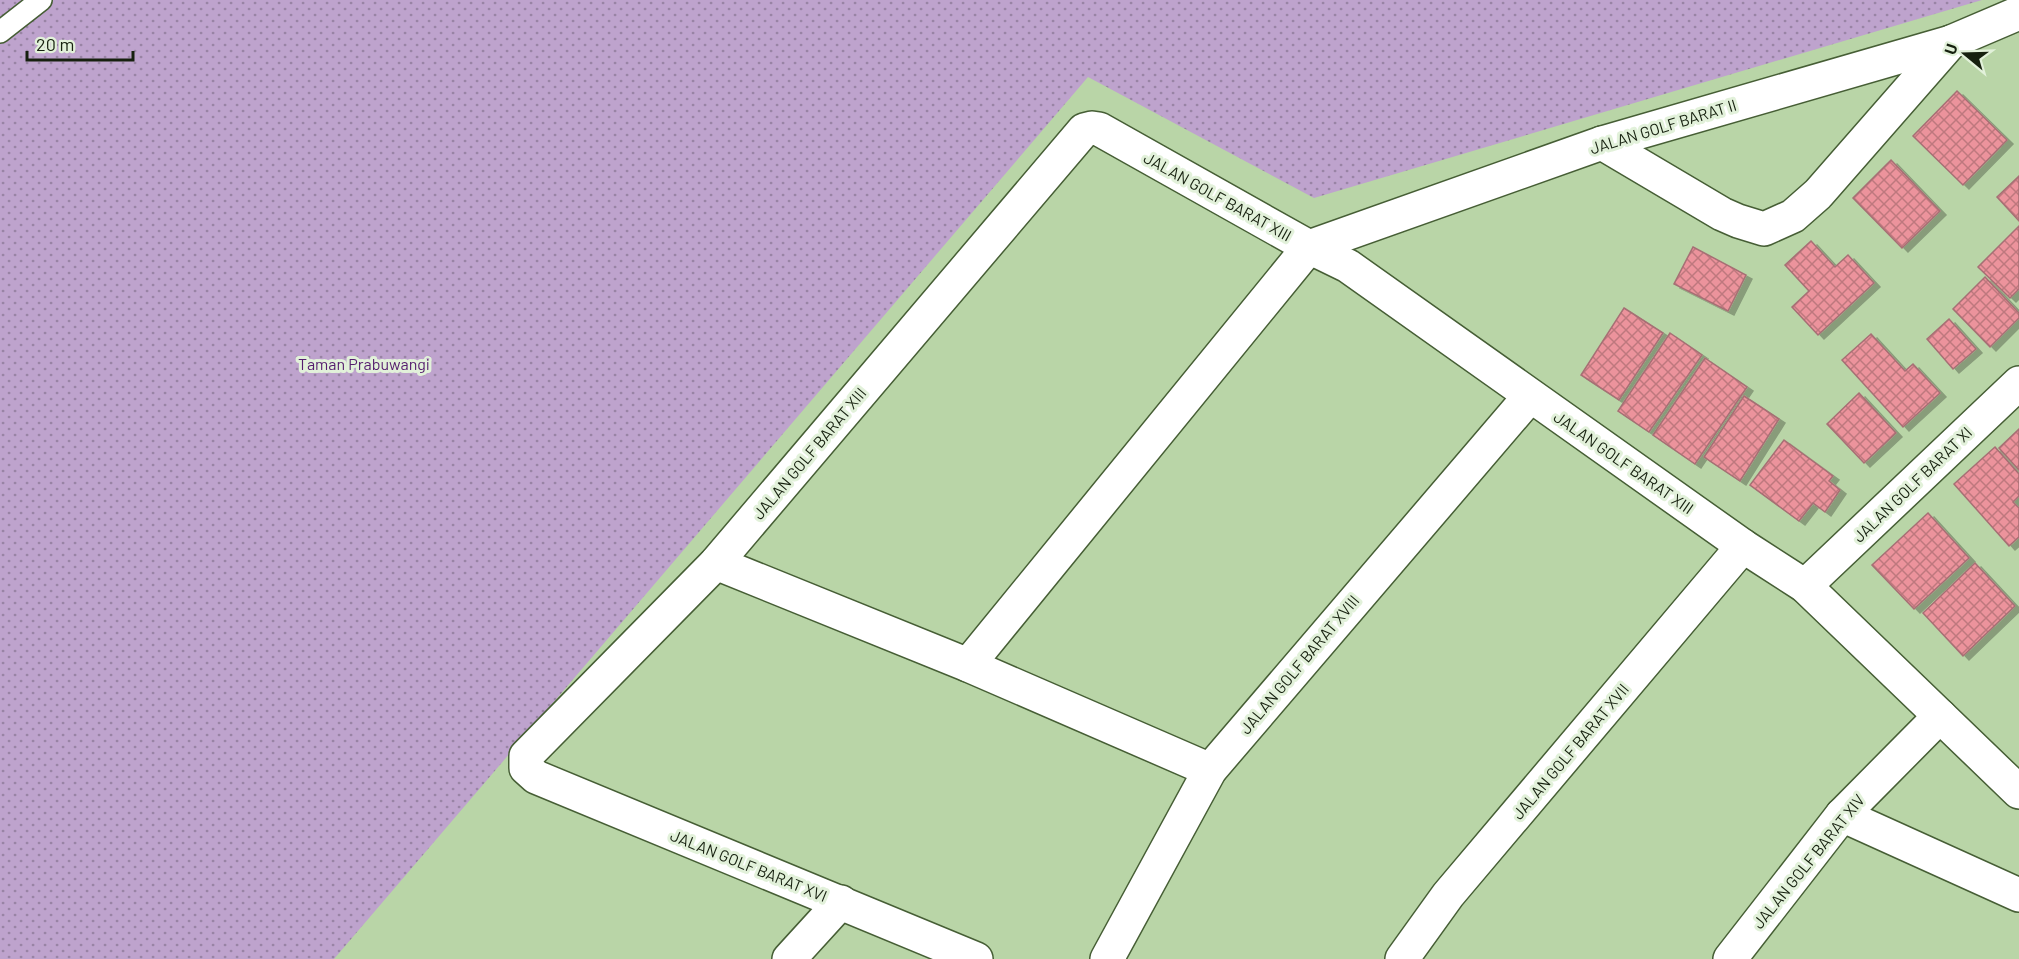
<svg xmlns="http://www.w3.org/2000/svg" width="2019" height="959" font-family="Barlow,sans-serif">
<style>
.park{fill:url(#park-dots)}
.building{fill:url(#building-cross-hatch);stroke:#a66f74;stroke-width:1.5;filter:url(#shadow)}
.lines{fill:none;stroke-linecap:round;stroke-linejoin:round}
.service-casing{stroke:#465e35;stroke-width:24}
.minor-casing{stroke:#465e35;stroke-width:36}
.service{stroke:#fff;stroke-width:21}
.minor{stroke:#fff;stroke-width:33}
.labels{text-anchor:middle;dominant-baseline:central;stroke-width:6;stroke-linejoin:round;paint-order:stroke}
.street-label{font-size:16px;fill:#16200f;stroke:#e2f1da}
.park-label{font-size:16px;fill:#551d6e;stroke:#e2f1da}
</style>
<defs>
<pattern id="park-dots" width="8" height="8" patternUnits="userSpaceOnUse" patternTransform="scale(1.5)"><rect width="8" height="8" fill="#bea3cd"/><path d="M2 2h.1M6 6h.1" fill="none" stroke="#9984a5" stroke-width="1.8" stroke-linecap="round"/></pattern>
<pattern id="building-cross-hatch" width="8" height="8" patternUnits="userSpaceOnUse" patternTransform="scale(1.5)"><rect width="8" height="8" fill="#ec939c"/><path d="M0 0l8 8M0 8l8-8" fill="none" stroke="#be787e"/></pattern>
<filter id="shadow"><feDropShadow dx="6" dy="4" stdDeviation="0" flood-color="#0004"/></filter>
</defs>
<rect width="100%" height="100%" fill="#b9d5a7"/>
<path class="park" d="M 0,0 L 1982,0 L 1314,198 L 1088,77 L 334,959 L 0,959 Z"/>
<g class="building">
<path d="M 1957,91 L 2007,140 L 1963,185 L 1913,136 Z"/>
<path d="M 1891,160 L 1940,211 L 1902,248 L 1853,198 Z"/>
<path d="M 2019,176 L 2019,221 L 1997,197 Z"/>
<path d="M 2019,226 L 2019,289 L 2010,298 L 1978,267 Z"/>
<path d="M 1811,241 L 1835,267 L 1848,255 L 1874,283 L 1818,335 L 1792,307 L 1809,291 L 1785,265 Z"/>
<path d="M 1693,247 L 1746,275 L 1728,311 L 1674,284 Z"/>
<path d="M 1985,277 L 2019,313 L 2019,318 L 1990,347 L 1953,309 Z"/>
<path d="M 1624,308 L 1663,333 L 1619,400 L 1581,375 Z"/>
<path d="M 1949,319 L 1976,349 L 1953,369 L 1927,339 Z"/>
<path d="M 1670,333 L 1702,355 L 1649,432 L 1618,411 Z"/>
<path d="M 1871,334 L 1905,371 L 1913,364 L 1940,393 L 1903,427 L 1842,360 Z"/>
<path d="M 1705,358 L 1747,387 L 1695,464 L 1653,435 Z"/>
<path d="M 1859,393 L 1896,433 L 1864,463 L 1827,424 Z"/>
<path d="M 1744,396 L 1779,419 L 1740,481 L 1704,457 Z"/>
<path d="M 2019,429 L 2019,470 L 1999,448 Z"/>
<path d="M 1784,440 L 1833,476 L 1829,481 L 1840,490 L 1825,512 L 1813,503 L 1799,521 L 1750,485 Z"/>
<path d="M 1995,447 L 2019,474 L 2019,496 L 2013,502 L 2019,508 L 2019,537 L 2009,546 L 1954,484 Z"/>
<path d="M 1928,513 L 1969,558 L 1914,609 L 1872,565 Z"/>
<path d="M 1975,563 L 2015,606 L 1963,656 L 1923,613 Z"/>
</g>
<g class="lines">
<defs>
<path id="service" d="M 0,32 L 41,0"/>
<g id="minor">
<path d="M 1602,143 L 1722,214 L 1738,221 L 1764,229 L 1793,216 L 1818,194 L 1951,42"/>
<path d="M 716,563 L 968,665 L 1210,770"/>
<path d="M 1805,586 L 2019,383"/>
<path d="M 968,665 L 1309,247 L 1602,143 L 1951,42 L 2019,13"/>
<path d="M 1842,815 L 2019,895"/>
<path d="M 789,959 L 841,902"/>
<path d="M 976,959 L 536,777 L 526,768 L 526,756 L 716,563 L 1084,130 L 1092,128 L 1099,129 L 1309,247 L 1348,266 L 1743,546 L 1805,586 L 2019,792"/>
<path d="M 1107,959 L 1210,770 L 1530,396"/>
<path d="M 1402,959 L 1448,895 L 1743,546"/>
<path d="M 1730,959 L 1842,815 L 1940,716"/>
</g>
</defs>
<use href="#service" class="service-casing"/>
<use href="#minor" class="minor-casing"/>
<use href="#service" class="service"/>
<use href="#minor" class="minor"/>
</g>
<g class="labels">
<g class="street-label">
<text transform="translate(1663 126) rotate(-17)">JALAN GOLF BARAT II</text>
<text transform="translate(1218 196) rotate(29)">JALAN GOLF BARAT XIII</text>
<text transform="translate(809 453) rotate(-50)">JALAN GOLF BARAT XIII</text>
<text transform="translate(1624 462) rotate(35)">JALAN GOLF BARAT XIII</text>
<text transform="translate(1912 484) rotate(-44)">JALAN GOLF BARAT XI</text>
<text transform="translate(1299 664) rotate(-50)">JALAN GOLF BARAT XVIII</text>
<text transform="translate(1570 751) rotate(-50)">JALAN GOLF BARAT XVII</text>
<text transform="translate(1808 861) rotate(-51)">JALAN GOLF BARAT XIV</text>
<text transform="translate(749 865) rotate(22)">JALAN GOLF BARAT XVI</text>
</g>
<g class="park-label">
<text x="364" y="363">Taman Prabuwangi</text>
</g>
</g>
<g transform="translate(1965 54) rotate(289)" stroke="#e2f1da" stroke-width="4.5" paint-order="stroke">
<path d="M0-4.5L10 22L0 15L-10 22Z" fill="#16200f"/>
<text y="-9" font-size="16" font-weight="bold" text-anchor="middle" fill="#16200f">U</text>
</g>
<path d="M27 51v9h106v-9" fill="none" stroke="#16200f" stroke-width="3"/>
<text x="36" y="51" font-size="18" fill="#16200f" stroke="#e2f1da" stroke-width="4.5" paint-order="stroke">20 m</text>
</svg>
